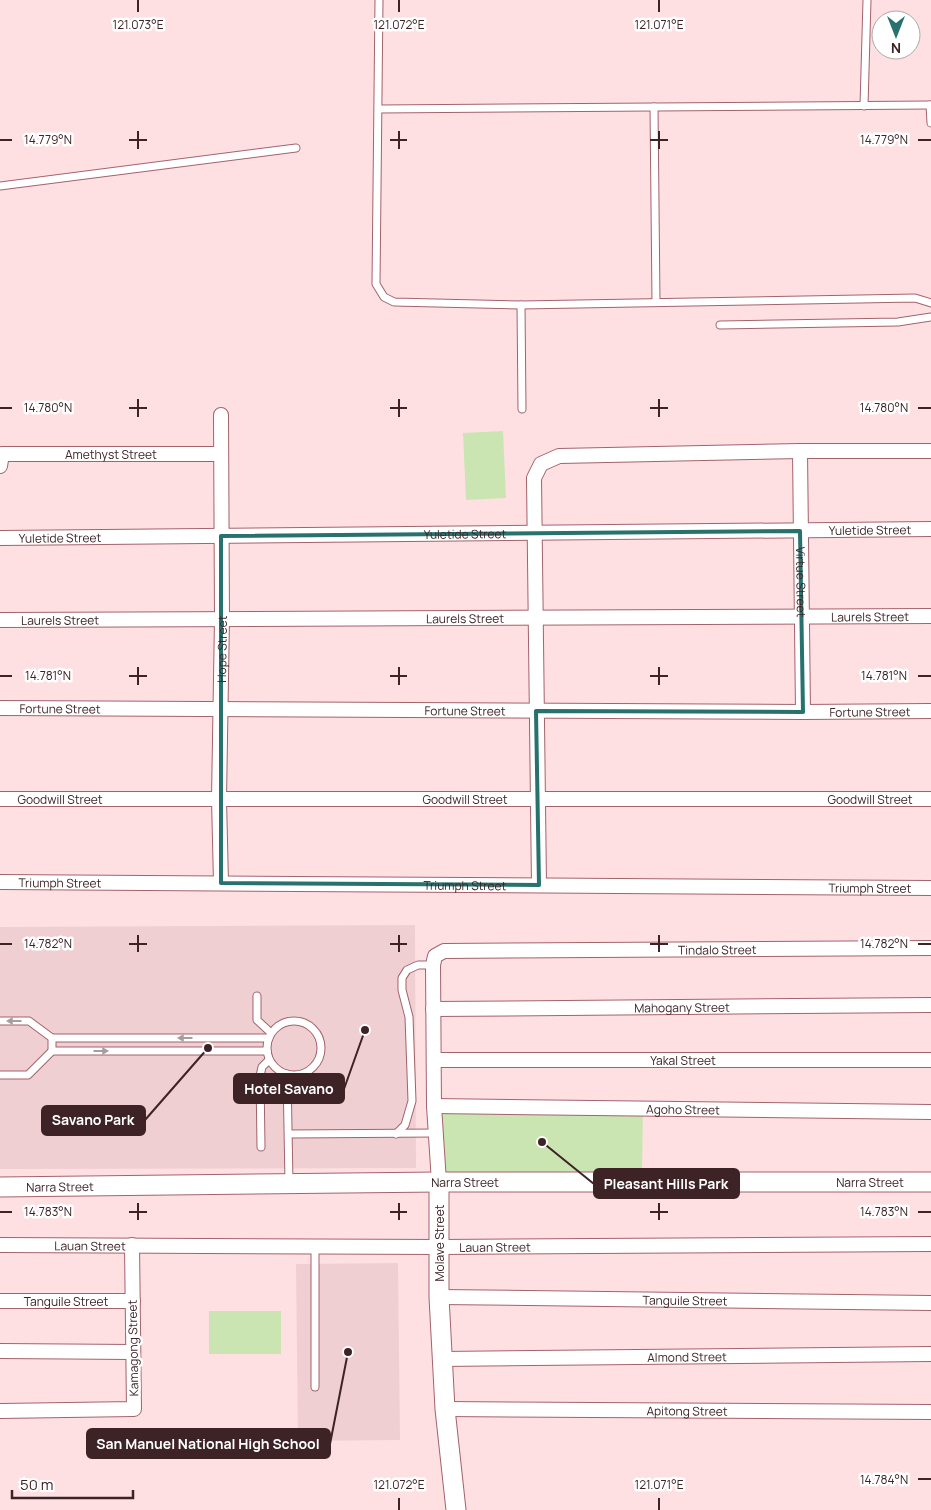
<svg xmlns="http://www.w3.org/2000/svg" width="931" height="1510" font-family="Manrope,sans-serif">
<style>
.built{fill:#f0cfd2}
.green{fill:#cae5b2}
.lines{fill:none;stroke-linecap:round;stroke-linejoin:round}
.lane-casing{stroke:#a2636b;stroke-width:9}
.street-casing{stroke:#a2636b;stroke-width:16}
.secondary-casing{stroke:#a2636b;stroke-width:21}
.lane{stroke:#fff;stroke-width:7}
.street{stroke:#fff;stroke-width:14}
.secondary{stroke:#fff;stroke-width:19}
.oneway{fill:#a89c9d}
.marked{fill:none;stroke:#27716e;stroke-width:4;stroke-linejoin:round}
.ticks{fill:none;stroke:#3d2326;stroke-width:2}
.labels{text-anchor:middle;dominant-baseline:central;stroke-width:5;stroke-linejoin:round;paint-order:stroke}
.street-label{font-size:12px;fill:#3d2326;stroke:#fff}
.ticks-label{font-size:12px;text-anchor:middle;fill:#3d2326;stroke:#fff;stroke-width:5;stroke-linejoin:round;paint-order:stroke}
.leader{fill:none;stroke:#3d2326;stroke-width:2}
.callout-dot{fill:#3d2326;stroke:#fff;stroke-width:2}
.callout{fill:#3d2326;stroke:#3d2326;stroke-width:2}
.callout-label{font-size:14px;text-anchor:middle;font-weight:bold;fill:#fff}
</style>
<rect width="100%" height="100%" fill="#fee0e3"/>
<g class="built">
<path d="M 415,925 L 416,1168 L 0,1169 L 0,927 Z"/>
<path d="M 398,1263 L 400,1440 L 298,1441 L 296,1264 Z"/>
</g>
<g class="green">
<path d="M 503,431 L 506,498 L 466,500 L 463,433 Z"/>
<path d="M 440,1107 L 643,1107 L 642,1177 L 443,1181 Z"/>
<rect x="209" y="1311" width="72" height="43"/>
</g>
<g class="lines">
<defs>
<g id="lane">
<path d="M 379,0 L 376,284 L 384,297 L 394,302 L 521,305 L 915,298 L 931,303"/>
<path d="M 930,105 L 931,123"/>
<path d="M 864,106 L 867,0"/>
<path d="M 654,107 L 656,302"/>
<path d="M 379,109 L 931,105"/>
<path d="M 0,186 L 296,148"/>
<path d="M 521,305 L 522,409"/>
<path d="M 720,325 L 898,322 L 931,317"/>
<path d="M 257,996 L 257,1020 L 271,1033"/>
<path d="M 0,1021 L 29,1021 L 52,1038 L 52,1051 L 28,1075 L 0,1075"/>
<circle cx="294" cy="1048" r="27"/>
<path d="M 52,1038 L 269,1038"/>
<path d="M 52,1051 L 267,1051"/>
<path d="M 287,1074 L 289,1183"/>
<path d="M 289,1134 L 436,1133"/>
<path d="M 396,1134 L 405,1125 L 412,1101 L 409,1017 L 402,990 L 402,978 L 407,970 L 418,965 L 433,965"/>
<path d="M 261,1147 L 260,1076 L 262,1067 L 269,1060"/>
<path d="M 315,1387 L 315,1246"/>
</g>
<g id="street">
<path id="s1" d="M 800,451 L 803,712"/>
<path id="s2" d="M 0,466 L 2,454 L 221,454"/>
<path id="s3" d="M 0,538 L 931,529"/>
<path id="s4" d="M 0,620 L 931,616"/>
<path id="s5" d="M 0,708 L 803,712 L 931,711"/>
<path id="s6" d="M 0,799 L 931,799"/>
<path id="s7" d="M 0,882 L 931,888"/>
<path id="s8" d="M 221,883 L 219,799 L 222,618 L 221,415"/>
<path d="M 539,885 L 534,478 L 541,464 L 559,456 L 800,451 L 931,451"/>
<path id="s9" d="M 433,1009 L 931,1005"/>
<path id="s10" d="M 434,1060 L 931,1060"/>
<path id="s11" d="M 434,1106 L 931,1112"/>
<path id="s12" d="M 439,1182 L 434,1106 L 433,965 L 435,956 L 444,951 L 931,948"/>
<path id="s13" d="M 0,1245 L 440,1247 L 931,1244"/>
<path id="s14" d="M 439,1297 L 931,1303"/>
<path id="s15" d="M 0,1301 L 133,1301"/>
<path d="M 0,1351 L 133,1352"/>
<path id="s16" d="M 442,1359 L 931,1354"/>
<path id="s17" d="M 445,1409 L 931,1412"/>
<path d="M 0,1411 L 134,1409 L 132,1245"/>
</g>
<g id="secondary">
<path d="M 439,1182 L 439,1297 L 445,1409 L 456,1510"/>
<path id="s18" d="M 0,1187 L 439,1182 L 931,1182"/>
</g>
</defs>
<use href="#lane" class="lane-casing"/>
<use href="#street" class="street-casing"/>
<use href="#secondary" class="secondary-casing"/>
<use href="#lane" class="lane"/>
<use href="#street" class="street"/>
<use href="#secondary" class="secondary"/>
</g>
<defs><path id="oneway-solid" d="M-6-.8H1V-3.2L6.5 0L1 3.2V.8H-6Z" transform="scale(1.25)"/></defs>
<g class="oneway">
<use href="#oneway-solid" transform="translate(14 1021) rotate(-180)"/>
<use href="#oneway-solid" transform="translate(185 1038) rotate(180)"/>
<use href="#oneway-solid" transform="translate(101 1051)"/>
</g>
<path class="marked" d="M 800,531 L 803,712 L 536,711 L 539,885 L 221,883 L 221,536 Z"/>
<path class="ticks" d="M 138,0 L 138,12M 399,0 L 399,12M 659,0 L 659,12M 138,131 L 138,149M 399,131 L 399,149M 659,131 L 659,149M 0,140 L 12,140M 129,140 L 147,140M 390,140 L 407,140M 650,140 L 668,140M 918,140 L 931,140M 138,399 L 138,417M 399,399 L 399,417M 659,399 L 659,417M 0,408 L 12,408M 129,408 L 147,408M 390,408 L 407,408M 650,408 L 668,408M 918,408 L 931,408M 138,667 L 138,685M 399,667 L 399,685M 659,667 L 659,685M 0,676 L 12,676M 129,676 L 147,676M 390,676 L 407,676M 650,676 L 668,676M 918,676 L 931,676M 138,935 L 138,952M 399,935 L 399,952M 659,935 L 659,952M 0,944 L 12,944M 129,944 L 147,944M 390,944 L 407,944M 650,944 L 668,944M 918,944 L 931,944M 138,1203 L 138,1220M 399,1203 L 399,1220M 659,1203 L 659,1220M 0,1212 L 12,1212M 129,1212 L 147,1212M 390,1212 L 407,1212M 650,1212 L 668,1212M 918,1212 L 931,1212M 918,1479 L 931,1479M 399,1498 L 399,1510M 659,1498 L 659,1510"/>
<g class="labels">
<g class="street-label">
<text stroke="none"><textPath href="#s2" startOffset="121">Amethyst Street</textPath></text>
<text stroke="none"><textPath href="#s3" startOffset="870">Yuletide Street</textPath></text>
<text stroke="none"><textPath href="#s3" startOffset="465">Yuletide Street</textPath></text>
<text stroke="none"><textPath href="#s3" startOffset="60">Yuletide Street</textPath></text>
<text stroke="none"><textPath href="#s1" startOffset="131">Virtue Street</textPath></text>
<text stroke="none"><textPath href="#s4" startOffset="870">Laurels Street</textPath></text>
<text stroke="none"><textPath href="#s4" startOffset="465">Laurels Street</textPath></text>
<text stroke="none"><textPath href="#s4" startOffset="60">Laurels Street</textPath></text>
<text stroke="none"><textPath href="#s8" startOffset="234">Hope Street</textPath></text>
<text stroke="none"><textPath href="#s5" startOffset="60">Fortune Street</textPath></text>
<text stroke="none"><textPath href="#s5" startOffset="465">Fortune Street</textPath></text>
<text stroke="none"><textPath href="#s5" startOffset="870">Fortune Street</textPath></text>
<text stroke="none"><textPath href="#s6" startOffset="60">Goodwill Street</textPath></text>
<text stroke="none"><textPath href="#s6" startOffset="465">Goodwill Street</textPath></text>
<text stroke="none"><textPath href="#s6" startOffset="870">Goodwill Street</textPath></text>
<text stroke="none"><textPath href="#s7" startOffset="60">Triumph Street</textPath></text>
<text stroke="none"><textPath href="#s7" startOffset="465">Triumph Street</textPath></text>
<text stroke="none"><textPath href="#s7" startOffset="870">Triumph Street</textPath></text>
<text stroke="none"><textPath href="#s12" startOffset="510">Tindalo Street</textPath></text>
<text stroke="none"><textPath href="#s9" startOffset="249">Mahogany Street</textPath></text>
<text stroke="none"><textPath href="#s10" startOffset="249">Yakal Street</textPath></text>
<text stroke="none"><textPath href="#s11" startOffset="249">Agoho Street</textPath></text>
<text stroke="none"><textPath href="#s18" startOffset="465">Narra Street</textPath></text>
<text stroke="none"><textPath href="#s18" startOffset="870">Narra Street</textPath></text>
<text stroke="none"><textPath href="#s18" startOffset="60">Narra Street</textPath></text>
<text transform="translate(439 1243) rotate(-90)">Molave Street</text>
<text stroke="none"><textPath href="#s13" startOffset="90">Lauan Street</textPath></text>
<text stroke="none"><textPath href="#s13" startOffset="495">Lauan Street</textPath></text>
<text stroke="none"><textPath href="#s14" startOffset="246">Tanguile Street</textPath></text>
<text stroke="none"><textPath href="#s15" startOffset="66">Tanguile Street</textPath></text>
<text transform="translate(133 1348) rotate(-91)">Kamagong Street</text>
<text stroke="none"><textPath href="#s16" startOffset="245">Almond Street</textPath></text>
<text stroke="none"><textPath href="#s17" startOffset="242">Apitong Street</textPath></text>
</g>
</g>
<g class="ticks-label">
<text x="138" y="29">121.073°E</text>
<text x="399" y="29">121.072°E</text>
<text x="659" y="29">121.071°E</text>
<text x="884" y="144">14.779°N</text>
<text x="48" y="144">14.779°N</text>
<text x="884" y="412">14.780°N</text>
<text x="48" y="412">14.780°N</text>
<text x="48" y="680">14.781°N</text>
<text x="884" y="680">14.781°N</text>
<text x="48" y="948">14.782°N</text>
<text x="884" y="948">14.782°N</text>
<text x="48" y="1216">14.783°N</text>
<text x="884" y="1216">14.783°N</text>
<text x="884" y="1484">14.784°N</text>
<text x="399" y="1489">121.072°E</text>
<text x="659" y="1489">121.071°E</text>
</g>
<path class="leader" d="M365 1030L344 1089M208 1048L145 1120M542 1142L594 1184M348 1352L330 1444"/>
<g class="callout-dot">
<circle cx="365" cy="1030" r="5"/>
<circle cx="208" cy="1048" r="5"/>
<circle cx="542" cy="1142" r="5"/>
<circle cx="348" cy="1352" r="5"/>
</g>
<g class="callout">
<rect x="234" y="1074" width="110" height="29" rx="5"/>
<rect x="42" y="1106" width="103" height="29" rx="5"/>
<rect x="594" y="1169" width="145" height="29" rx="5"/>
<rect x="87" y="1429" width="243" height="29" rx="5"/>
</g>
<g class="callout-label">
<text x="289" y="1094">Hotel Savano</text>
<text x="93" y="1125">Savano Park</text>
<text x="666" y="1189">Pleasant Hills Park</text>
<text x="208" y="1449">San Manuel National High School</text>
</g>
<g transform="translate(896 35) rotate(180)"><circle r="24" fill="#ffffff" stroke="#b1a7a8"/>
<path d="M0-4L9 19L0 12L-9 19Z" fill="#27716e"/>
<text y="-8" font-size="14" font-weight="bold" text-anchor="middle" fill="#3d2326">N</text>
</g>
<path d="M12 1490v8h121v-8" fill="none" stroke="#3d2326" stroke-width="2.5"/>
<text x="20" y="1490" font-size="15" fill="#3d2326" stroke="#ffffff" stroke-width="4" paint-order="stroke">50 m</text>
</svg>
